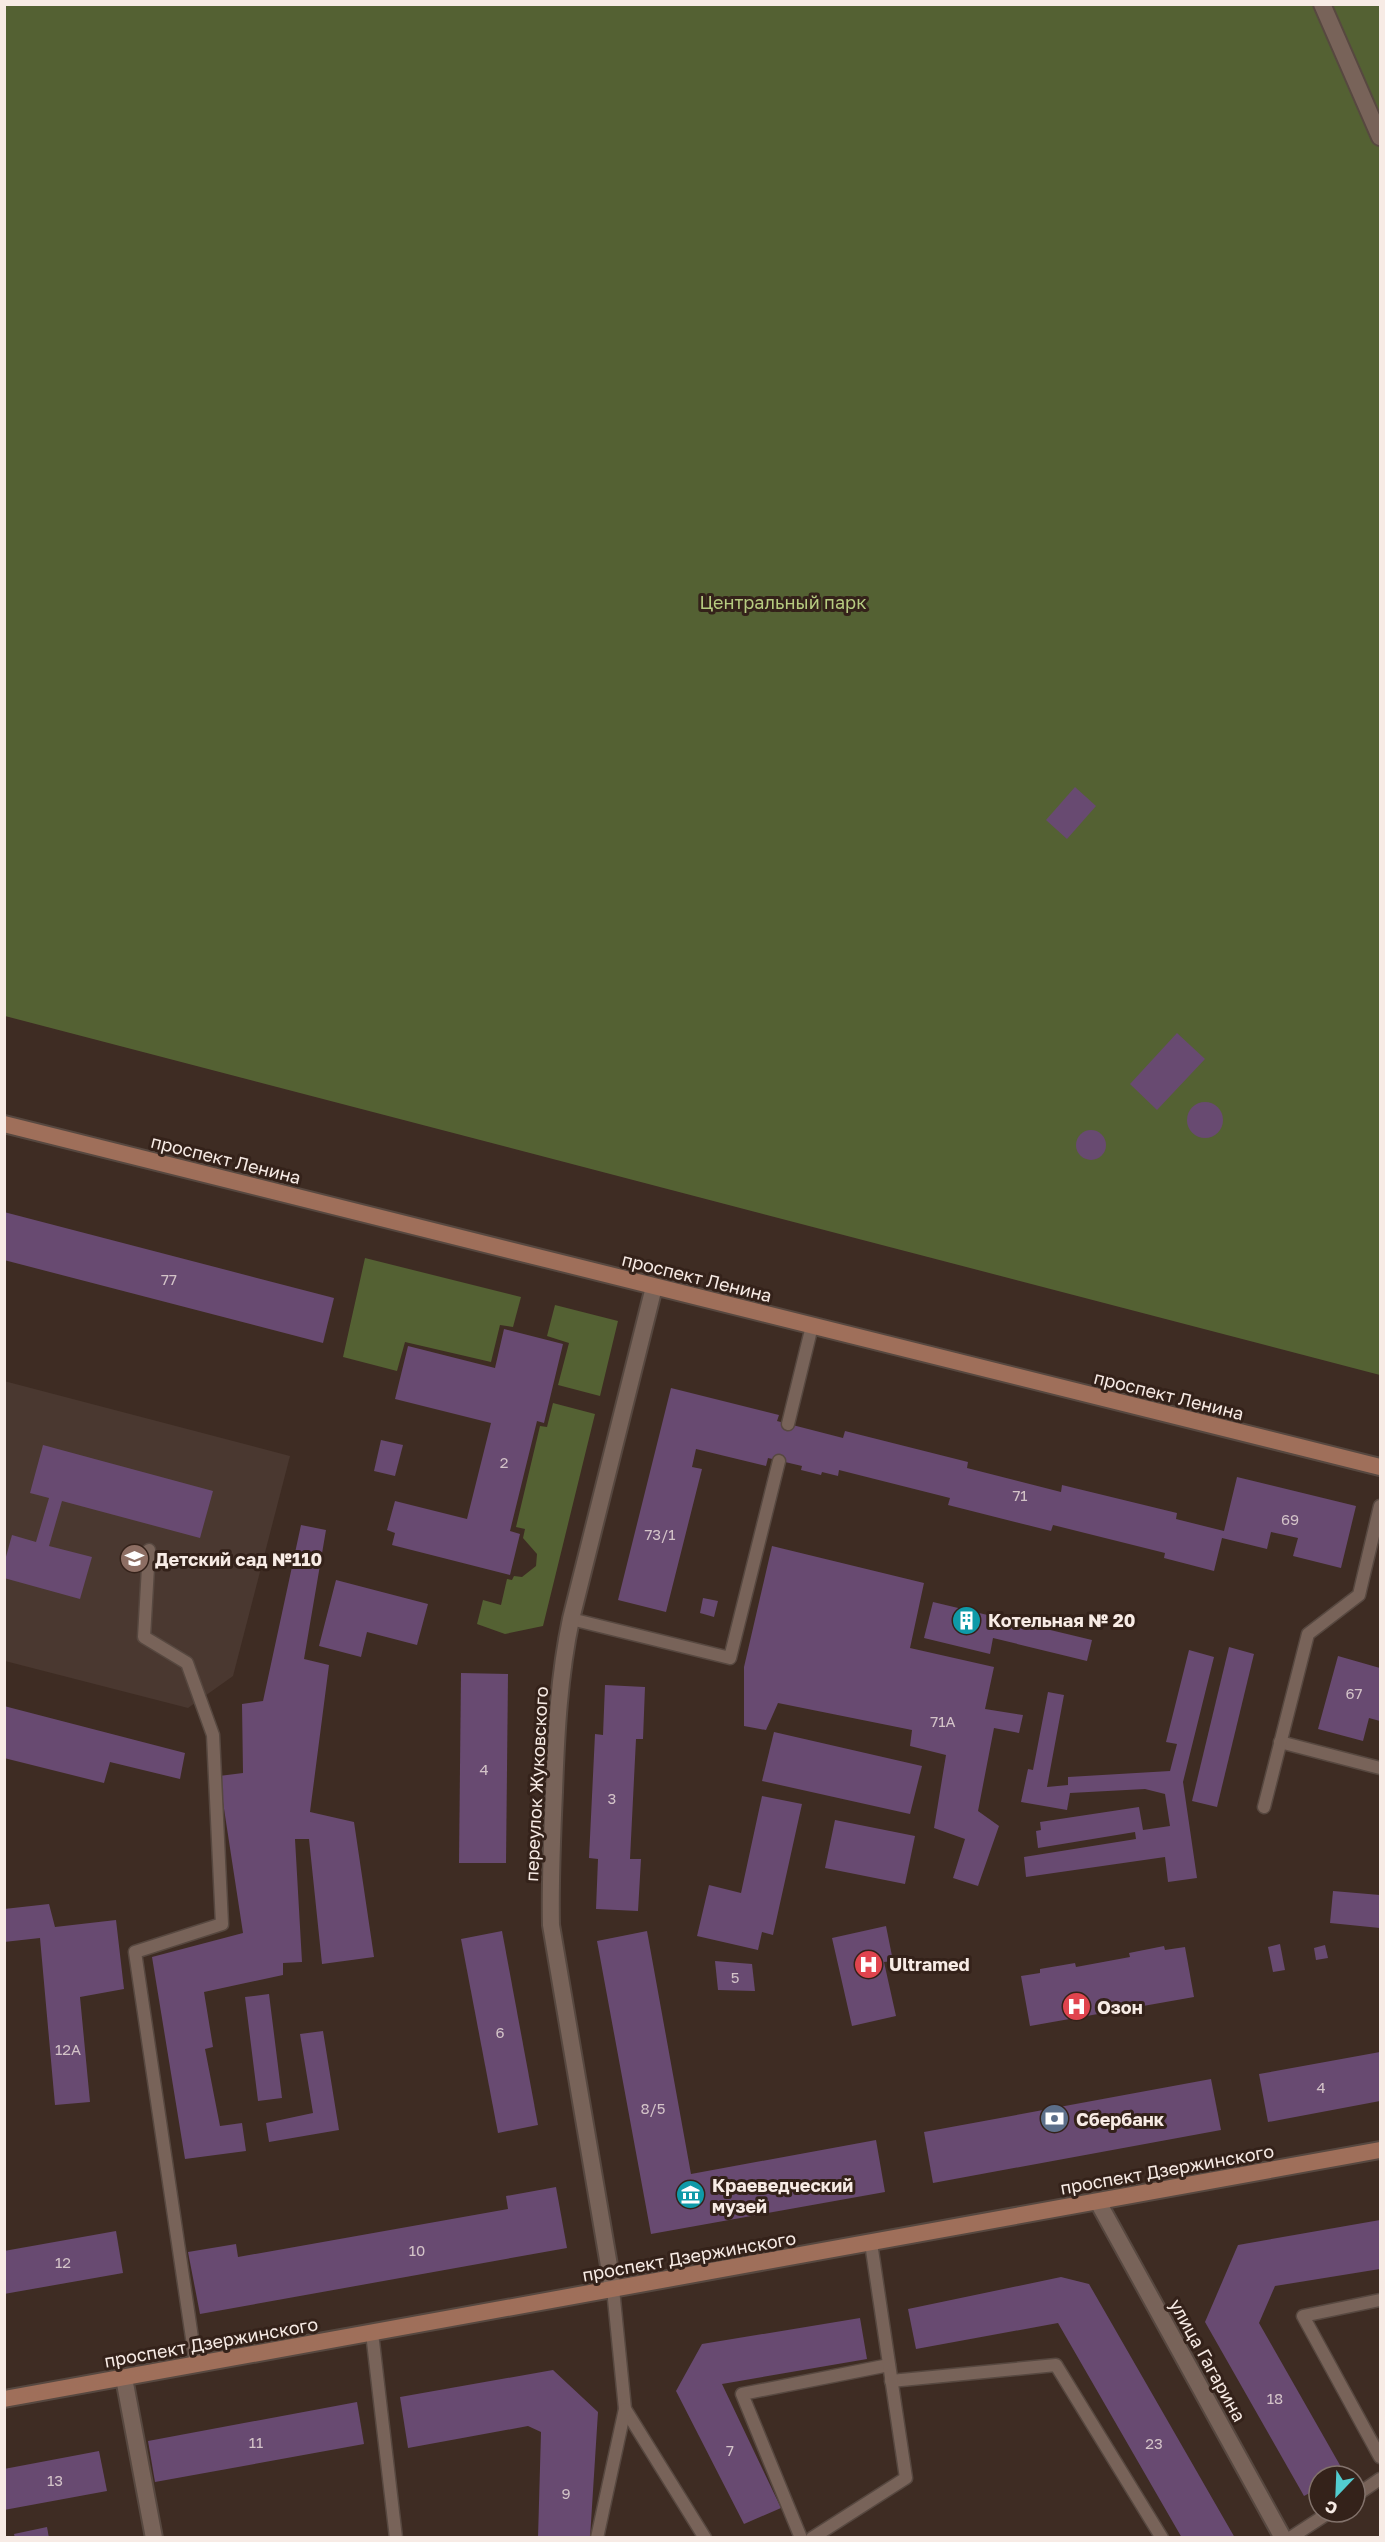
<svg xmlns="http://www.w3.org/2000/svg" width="1385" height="2542" font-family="'Golos Text',sans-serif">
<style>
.education{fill:#4a3830}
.green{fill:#546133}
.building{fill:#684a71}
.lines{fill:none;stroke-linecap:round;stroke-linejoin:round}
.service-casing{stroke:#574840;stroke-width:15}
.minor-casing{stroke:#574840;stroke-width:20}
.secondary-casing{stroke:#574840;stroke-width:20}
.service{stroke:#786359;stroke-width:12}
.minor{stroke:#786359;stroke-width:16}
.secondary{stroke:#9f6f5a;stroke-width:16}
.labels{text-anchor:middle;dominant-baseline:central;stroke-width:6;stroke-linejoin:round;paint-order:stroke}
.number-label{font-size:15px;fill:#d3c3c8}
.park-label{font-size:18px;fill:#b6cb80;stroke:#34221a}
.street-label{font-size:18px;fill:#f7ebe5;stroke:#34221a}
.poi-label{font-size:18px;font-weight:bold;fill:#f7ebe5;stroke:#34221a;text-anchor:start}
</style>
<rect width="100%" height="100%" fill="#3e2c23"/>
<path class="education" d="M 4,1381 L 290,1456 L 233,1676 L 188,1708 L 5,1661 Z"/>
<g class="green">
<path d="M 4,5 L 1380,5 L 1380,1375 L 5,1016 Z"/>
<path d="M 365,1258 L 521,1297 L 513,1327 L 500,1325 L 491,1362 L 405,1342 L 397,1371 L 343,1357 Z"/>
<path d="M 555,1305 L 618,1321 L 600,1396 L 558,1385 L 569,1343 L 547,1336 Z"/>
<path d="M 553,1403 L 595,1414 L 543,1626 L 505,1634 L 477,1624 L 483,1600 L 501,1605 L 507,1579 L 512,1580 L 514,1576 L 522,1577 L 536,1566 L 537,1554 L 523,1538 L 525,1529 L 516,1527 L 540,1426 L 547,1427 Z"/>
</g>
<g class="building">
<path d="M 1075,787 L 1096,806 L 1067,839 L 1046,820 Z"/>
<path d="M 1177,1033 L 1205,1059 L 1157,1110 L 1130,1084 Z"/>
<circle cx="1205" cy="1120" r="18"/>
<circle cx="1091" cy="1145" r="15"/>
<path d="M 4,1212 L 334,1298 L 323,1343 L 4,1260 Z"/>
<path d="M 504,1329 L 563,1344 L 544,1423 L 537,1421 L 510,1531 L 520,1534 L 510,1575 L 392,1545 L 395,1533 L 387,1530 L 395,1501 L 467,1519 L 491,1423 L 395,1399 L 408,1346 L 495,1368 Z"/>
<path d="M 671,1388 L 779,1415 L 777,1421 L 843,1438 L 845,1431 L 968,1462 L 967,1468 L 1061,1492 L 1062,1485 L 1177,1513 L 1176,1519 L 1224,1531 L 1237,1477 L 1356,1506 L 1341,1568 L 1293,1556 L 1298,1538 L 1271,1532 L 1267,1549 L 1222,1538 L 1214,1571 L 1164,1558 L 1165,1553 L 1053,1525 L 1051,1531 L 948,1505 L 950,1498 L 839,1470 L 838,1476 L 822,1472 L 821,1475 L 801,1470 L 802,1466 L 768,1458 L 766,1466 L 696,1449 L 692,1467 L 702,1469 L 666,1612 L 618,1600 Z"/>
<path d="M 381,1440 L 403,1445 L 395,1476 L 374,1471 Z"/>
<path d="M 43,1445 L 213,1491 L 200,1538 L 62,1501 L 49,1546 L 92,1557 L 80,1599 L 4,1578 L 4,1564 L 12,1535 L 36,1542 L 49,1498 L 30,1493 Z"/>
<path d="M 301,1525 L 326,1530 L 304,1659 L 329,1665 L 310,1812 L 354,1822 L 374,1957 L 322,1964 L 309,1839 L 295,1839 L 302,1962 L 283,1963 L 283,1975 L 204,1992 L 213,2047 L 205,2049 L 220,2126 L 242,2123 L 246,2151 L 185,2159 L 152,1957 L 243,1933 L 219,1776 L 243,1773 L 242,1704 L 263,1701 Z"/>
<path d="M 772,1546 L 924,1583 L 910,1648 L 994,1667 L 985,1709 L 1023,1715 L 1019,1733 L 994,1728 L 978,1811 L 999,1826 L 978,1886 L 953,1878 L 965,1839 L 934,1828 L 946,1755 L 910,1746 L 912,1730 L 778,1703 L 766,1730 L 744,1726 L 744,1667 Z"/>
<path d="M 336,1580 L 428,1604 L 417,1645 L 367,1632 L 361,1657 L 319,1646 Z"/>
<path d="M 703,1598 L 718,1601 L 714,1617 L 700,1613 Z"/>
<path d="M 933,1602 L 1092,1640 L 1087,1661 L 993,1638 L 990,1654 L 924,1638 Z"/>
<path d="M 1229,1647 L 1254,1654 L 1217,1807 L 1192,1801 Z"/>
<path d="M 1189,1650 L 1214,1657 L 1183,1782 L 1197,1878 L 1168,1882 L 1165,1857 L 1026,1877 L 1024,1857 L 1136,1839 L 1135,1832 L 1038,1848 L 1036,1831 L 1041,1830 L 1040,1822 L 1139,1807 L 1143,1830 L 1170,1826 L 1165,1794 L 1145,1789 L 1070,1793 L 1067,1810 L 1021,1802 L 1028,1769 L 1033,1770 L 1048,1692 L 1064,1695 L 1047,1787 L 1068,1785 L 1068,1777 L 1170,1771 L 1177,1744 L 1166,1742 Z"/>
<path d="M 1338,1656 L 1380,1668 L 1380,1721 L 1369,1718 L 1363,1741 L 1318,1729 Z"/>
<path d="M 461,1673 L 508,1674 L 506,1863 L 459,1863 Z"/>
<path d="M 605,1685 L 645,1687 L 643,1739 L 636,1739 L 630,1859 L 641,1859 L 638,1911 L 596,1909 L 598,1859 L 589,1858 L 595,1734 L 603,1735 Z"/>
<path d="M 4,1706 L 185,1753 L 180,1779 L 110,1762 L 104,1783 L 4,1758 Z"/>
<path d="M 774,1732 L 922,1766 L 910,1814 L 762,1781 Z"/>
<path d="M 762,1796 L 802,1804 L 773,1935 L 762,1932 L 758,1950 L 697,1936 L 709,1885 L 741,1893 Z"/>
<path d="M 835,1820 L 915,1836 L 905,1884 L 825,1868 Z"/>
<path d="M 1333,1891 L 1380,1895 L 1380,1928 L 1330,1923 Z"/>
<path d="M 49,1904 L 55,1927 L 116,1920 L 124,1989 L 80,1997 L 90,2102 L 55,2105 L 40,1938 L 4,1942 L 4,1909 Z"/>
<path d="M 886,1926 L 893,1961 L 884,1962 L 896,2016 L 852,2026 L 832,1938 Z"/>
<path d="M 502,1931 L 538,2125 L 498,2133 L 461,1939 Z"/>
<path d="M 647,1931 L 691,2174 L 876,2140 L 885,2192 L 651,2234 L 597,1941 Z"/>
<path d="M 1280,1944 L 1285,1970 L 1273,1972 L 1268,1947 Z"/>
<path d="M 1325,1945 L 1328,1958 L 1316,1960 L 1314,1948 Z"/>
<path d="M 1164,1946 L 1165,1950 L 1185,1947 L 1194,1997 L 1030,2026 L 1021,1976 L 1040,1973 L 1040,1969 L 1075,1963 L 1076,1967 L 1130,1957 L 1129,1953 Z"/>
<path d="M 715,1961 L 752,1964 L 755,1991 L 718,1990 Z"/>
<path d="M 269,1994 L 282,2098 L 258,2101 L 245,1997 Z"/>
<path d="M 323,2031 L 339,2130 L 269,2142 L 266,2123 L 313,2113 L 300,2034 Z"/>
<path d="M 1380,2052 L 1380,2101 L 1268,2122 L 1259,2074 Z"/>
<path d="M 1211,2079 L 1221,2130 L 933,2183 L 924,2132 Z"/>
<path d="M 556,2187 L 567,2248 L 200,2314 L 188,2252 L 236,2244 L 238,2257 L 508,2209 L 506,2196 Z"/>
<path d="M 1380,2220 L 1380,2269 L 1275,2286 L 1259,2323 L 1345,2474 L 1340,2476 L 1319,2476 L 1319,2488 L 1304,2496 L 1205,2322 L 1238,2245 Z"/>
<path d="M 116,2231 L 123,2273 L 4,2294 L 4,2251 Z"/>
<path d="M 1061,2277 L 1089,2284 L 1235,2538 L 1182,2538 L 1058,2323 L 916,2349 L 908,2309 Z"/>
<path d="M 860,2318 L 867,2359 L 722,2384 L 781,2508 L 744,2524 L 676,2391 L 702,2344 Z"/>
<path d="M 553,2370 L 598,2412 L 590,2538 L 538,2538 L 541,2432 L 528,2426 L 408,2448 L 400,2397 Z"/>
<path d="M 357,2402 L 364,2444 L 155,2482 L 148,2441 Z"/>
<path d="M 99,2451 L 107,2491 L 4,2510 L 4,2469 Z"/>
<path d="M 47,2527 L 49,2538 L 15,2538 L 14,2534 Z"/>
</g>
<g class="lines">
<defs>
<g id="service">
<path d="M 788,1424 L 812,1326"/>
<path d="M 149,1550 L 144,1637 L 187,1663 L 213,1735 L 222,1924 L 135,1952 L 196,2365"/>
<path d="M 571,1619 L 730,1658 L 779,1461"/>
<path d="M 1280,1742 L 1380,1768"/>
<path d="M 1264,1807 L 1308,1634 L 1359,1595 L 1380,1506"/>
<path d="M 613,2289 L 625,2409 L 705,2538"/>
<path d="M 1380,2300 L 1303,2316 L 1380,2457"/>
<path d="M 372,2333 L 396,2538"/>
<path d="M 891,2381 L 1056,2365 L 1162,2538"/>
<path d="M 1355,2496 L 1380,2479"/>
<path d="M 597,2538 L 625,2409"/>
<path d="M 801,2538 L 742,2394 L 889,2365"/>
<path d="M 812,2538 L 906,2478 L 871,2243"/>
<path d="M 1290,2538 L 1330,2512"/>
</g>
<g id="minor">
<path d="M 1322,4 L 1380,137"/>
<path d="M 1098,2202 L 1283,2538"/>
<path d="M 613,2289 L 551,1925 C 550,1881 552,1836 554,1792 C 556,1733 559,1676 571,1619 L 654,1287"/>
<path d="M 124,2378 L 154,2538"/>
</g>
<g id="secondary">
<path d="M 4,1124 L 1380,1467"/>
<path d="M 4,2399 L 1380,2150"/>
</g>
</defs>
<use href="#service" class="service-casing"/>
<use href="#minor" class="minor-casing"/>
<use href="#secondary" class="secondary-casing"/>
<use href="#service" class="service"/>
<use href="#minor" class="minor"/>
<use href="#secondary" class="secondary"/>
</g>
<defs>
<symbol id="school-disc" viewBox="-11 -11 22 22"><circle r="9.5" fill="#8d6e63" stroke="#34221a"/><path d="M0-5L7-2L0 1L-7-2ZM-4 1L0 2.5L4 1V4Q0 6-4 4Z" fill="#fff"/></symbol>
<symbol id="building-disc" viewBox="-11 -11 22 22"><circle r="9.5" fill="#0f9aa8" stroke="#34221a"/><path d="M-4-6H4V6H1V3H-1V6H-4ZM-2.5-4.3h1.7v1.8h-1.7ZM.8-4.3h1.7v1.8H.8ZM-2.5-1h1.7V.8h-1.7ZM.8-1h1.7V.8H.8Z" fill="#fff"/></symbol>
<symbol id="hospital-disc" viewBox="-11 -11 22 22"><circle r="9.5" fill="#e0444e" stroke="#34221a"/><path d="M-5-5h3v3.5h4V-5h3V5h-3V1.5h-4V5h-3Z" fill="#fff"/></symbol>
<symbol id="bank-disc" viewBox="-11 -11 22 22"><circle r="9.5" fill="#5c6f8a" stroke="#34221a"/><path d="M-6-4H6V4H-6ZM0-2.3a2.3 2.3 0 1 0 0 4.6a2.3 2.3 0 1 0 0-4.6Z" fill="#fff"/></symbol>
<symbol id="museum-disc" viewBox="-11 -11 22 22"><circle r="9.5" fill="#0f9aa8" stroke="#34221a"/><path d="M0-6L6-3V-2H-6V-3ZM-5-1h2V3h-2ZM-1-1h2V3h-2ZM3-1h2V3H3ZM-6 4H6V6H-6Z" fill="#fff"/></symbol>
</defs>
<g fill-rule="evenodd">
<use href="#school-disc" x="118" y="1542" width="33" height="33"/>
<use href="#building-disc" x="950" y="1604" width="33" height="33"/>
<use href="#hospital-disc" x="852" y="1948" width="33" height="33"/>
<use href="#hospital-disc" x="1060" y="1990" width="33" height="33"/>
<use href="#bank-disc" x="1038" y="2102" width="33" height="33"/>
<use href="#museum-disc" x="674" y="2178" width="33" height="33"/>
</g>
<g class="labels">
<g class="number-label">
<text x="169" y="1279">77</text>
<text x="504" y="1462">2</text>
<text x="1020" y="1495">71</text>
<text x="1290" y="1519">69</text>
<text x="660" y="1534">73/1</text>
<text x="1354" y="1693">67</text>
<text x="943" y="1721">71А</text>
<text x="484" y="1769">4</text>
<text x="612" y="1798">3</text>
<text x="735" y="1977">5</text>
<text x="500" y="2032">6</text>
<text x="68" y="2049">12А</text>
<text x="1321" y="2087">4</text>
<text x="653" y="2108">8/5</text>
<text x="417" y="2250">10</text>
<text x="63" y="2262">12</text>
<text x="1275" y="2398">18</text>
<text x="256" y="2442">11</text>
<text x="1154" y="2443">23</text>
<text x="730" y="2450">7</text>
<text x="55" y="2480">13</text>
<text x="566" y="2493">9</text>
</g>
<g class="park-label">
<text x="783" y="602">Центральный парк</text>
</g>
<g class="street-label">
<text transform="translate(226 1159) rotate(14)">проспект Ленина</text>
<text transform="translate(697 1277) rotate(14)">проспект Ленина</text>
<text transform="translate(1169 1395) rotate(14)">проспект Ленина</text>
<text transform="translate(536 1784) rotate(-87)">переулок Жуковского</text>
<text transform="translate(1167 2169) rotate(-10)">проспект Дзержинского</text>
<text transform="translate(689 2256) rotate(-10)">проспект Дзержинского</text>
<text transform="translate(211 2342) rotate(-10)">проспект Дзержинского</text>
<text transform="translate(1208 2360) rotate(61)">улица Гагарина</text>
</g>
<g class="poi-label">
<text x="155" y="1559">Детский сад №110</text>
<text x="988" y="1620">Котельная № 20</text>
<text x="889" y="1964">Ultramed</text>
<text x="1097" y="2007">Озон</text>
<text x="1076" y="2119">Сбербанк</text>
<text x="712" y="2185">Краеведческий<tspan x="712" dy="21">музей</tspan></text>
</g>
</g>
<rect width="1385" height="2542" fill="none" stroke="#f7ebe5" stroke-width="12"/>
<g transform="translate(1337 2494) rotate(203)"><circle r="28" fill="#34221a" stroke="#82726b" stroke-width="1.5"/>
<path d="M0-4.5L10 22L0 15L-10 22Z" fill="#52cdd0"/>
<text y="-9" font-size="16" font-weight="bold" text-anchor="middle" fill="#f7ebe5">С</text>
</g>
</svg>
